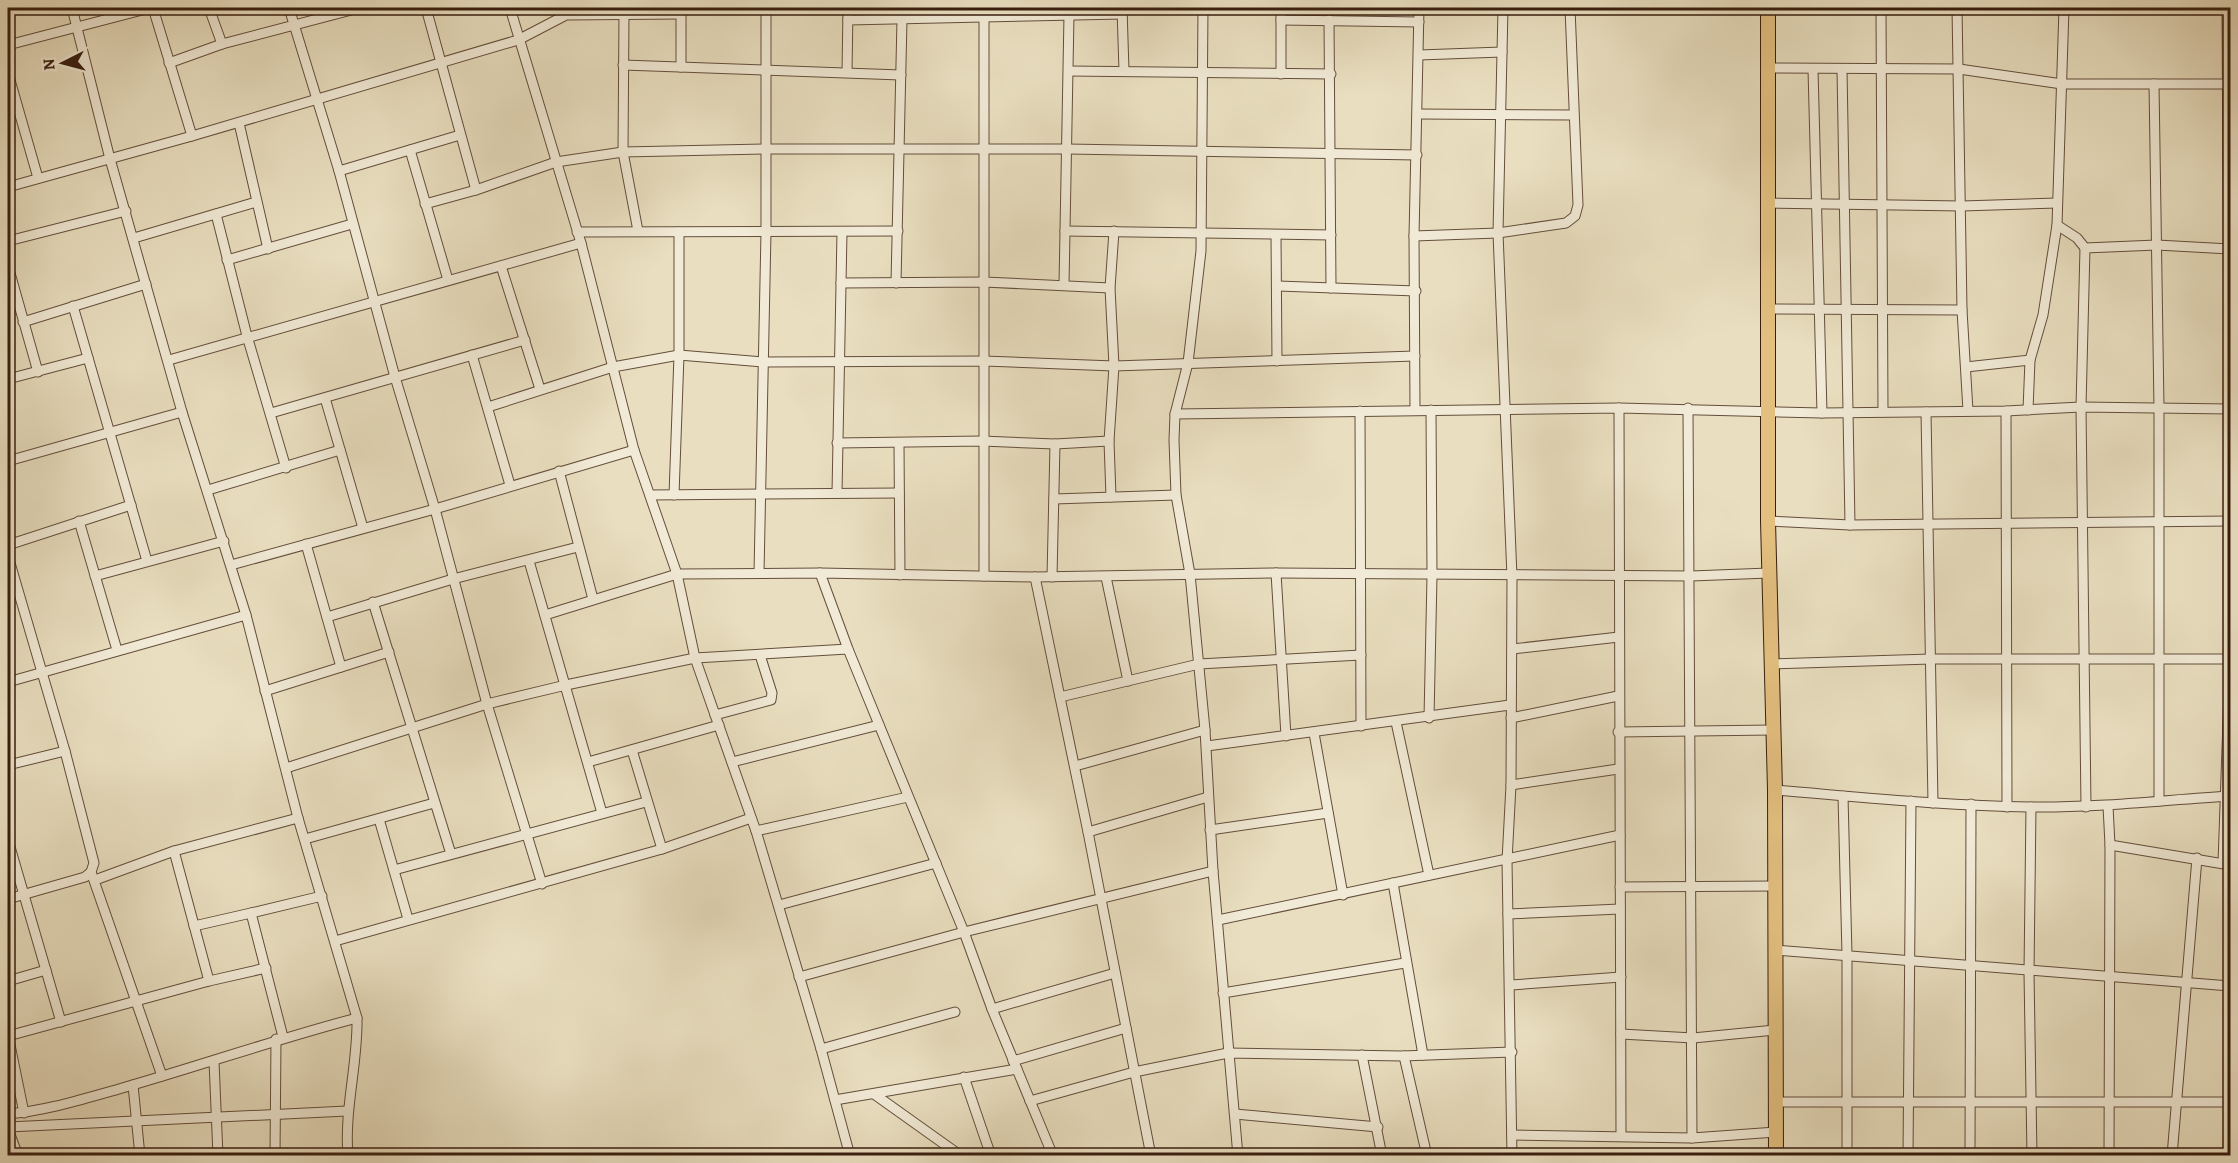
<svg xmlns="http://www.w3.org/2000/svg" width="2238" height="1163" font-family="Alegreya,serif">
<style>
.lines{fill:none;stroke-linecap:round;stroke-linejoin:round}
.minor-casing{stroke:#644e3b;stroke-width:11}
.highway-casing{stroke:#381e0f;stroke-width:16}
.minor{stroke:#f1ead6;stroke-width:9}
.highway{stroke:#e4c080;stroke-width:14}
</style>
<rect width="100%" height="100%" fill="#e9dfc0"/>
<filter id="stains"><feTurbulence type="fractalNoise" baseFrequency=".00333" numOctaves="4"/><feColorMatrix values="0 0 0 0 .2 0 0 0 0 .09 0 0 0 0 .02 0 0 0 .5 -.17"/></filter>
<radialGradient id="worn" r=".72"><stop offset=".6" stop-color="#630" stop-opacity="0"/><stop offset="1" stop-color="#630" stop-opacity=".3"/></radialGradient>
<g class="lines">
<defs>
<g id="minor">
<path d="M 153,8 L 192,136"/>
<path d="M 209,8 L 222,44"/>
<path d="M 289,8 L 339,171 L 395,377 L 435,509 L 487,704 L 542,884"/>
<path d="M 426,8 L 476,190"/>
<path d="M 510,8 L 581,243 L 634,450 L 677,574 L 695,658 L 756,831 L 821,1049 L 850,1156"/>
<path d="M 1122,8 L 1124,71"/>
<path d="M 1203,8 L 1201,251 L 1188,363 L 1175,414 L 1174,440 L 1176,495 L 1190,574 L 1205,730 L 1213,871 L 1238,1156"/>
<path d="M 1281,8 L 1281,74"/>
<path d="M 1503,8 L 1498,233 L 1512,577 L 1511,785 L 1507,861 L 1512,1156"/>
<path d="M 1636,8 L 1668,8"/>
<path d="M 1881,8 L 1883,412"/>
<path d="M 1957,8 L 1962,310 L 1968,411"/>
<path d="M 2227,8 L 2230,518"/>
<path d="M 624,13 L 623,152 L 638,231"/>
<path d="M 848,20 L 1123,14"/>
<path d="M 1281,20 L 1419,22"/>
<path d="M 1329,20 L 1331,288"/>
<path d="M 8,45 L 150,8"/>
<path d="M 1419,55 L 1502,52"/>
<path d="M 169,63 L 222,44 L 359,8"/>
<path d="M 623,65 L 901,75"/>
<path d="M 681,67 L 681,8"/>
<path d="M 1769,68 L 1959,69 L 2062,84 L 2230,84"/>
<path d="M 1813,69 L 1822,413"/>
<path d="M 1842,69 L 1850,525"/>
<path d="M 1069,71 L 1331,74"/>
<path d="M 847,72 L 848,8"/>
<path d="M 8,73 L 38,178"/>
<path d="M 2154,84 L 2159,408 L 2159,801"/>
<path d="M 1418,114 L 1573,115"/>
<path d="M 239,123 L 268,249"/>
<path d="M 410,150 L 448,280"/>
<path d="M 339,171 L 460,135"/>
<path d="M 8,187 L 192,136 L 518,40 L 566,15 L 681,14"/>
<path d="M 1766,203 L 1962,206 L 2057,203"/>
<path d="M 425,204 L 476,190 L 556,162 L 623,152 L 767,149 L 1067,149 L 1417,155"/>
<path d="M 216,214 L 247,336 L 286,468"/>
<path d="M 2057,225 L 2077,238 L 2085,248 L 2157,245 L 2230,249"/>
<path d="M 1065,231 L 1331,235"/>
<path d="M 577,232 L 898,231"/>
<path d="M 1276,235 L 1277,361"/>
<path d="M 1414,236 L 1498,233 L 1566,223 L 1575,216 L 1578,205 L 1570,8"/>
<path d="M 134,238 L 256,202"/>
<path d="M 8,241 L 126,211"/>
<path d="M 2085,248 L 2081,407 L 2086,807"/>
<path d="M 227,260 L 352,224"/>
<path d="M 8,266 L 38,372"/>
<path d="M 501,266 L 540,389"/>
<path d="M 841,283 L 984,282 L 1110,288"/>
<path d="M 896,283 L 902,20"/>
<path d="M 1064,285 L 1069,15"/>
<path d="M 1278,286 L 1416,291"/>
<path d="M 73,306 L 147,561"/>
<path d="M 1768,309 L 1962,310"/>
<path d="M 23,322 L 146,284"/>
<path d="M 472,355 L 510,485"/>
<path d="M 169,360 L 581,243"/>
<path d="M 1966,367 L 2030,360"/>
<path d="M 8,379 L 88,358"/>
<path d="M 325,398 L 363,528"/>
<path d="M 488,407 L 613,367 L 679,355 L 763,362 L 984,361 L 1114,366 L 1415,356"/>
<path d="M 1619,408 L 1621,1136"/>
<path d="M 1688,408 L 1692,1138"/>
<path d="M 1415,410 L 1414,236 L 1419,8"/>
<path d="M 2028,410 L 2030,360 L 2043,315 L 2057,225 L 2064,8"/>
<path d="M 1360,411 L 1361,726"/>
<path d="M 2006,411 L 2007,807"/>
<path d="M 1926,412 L 1933,803"/>
<path d="M 271,413 L 525,340"/>
<path d="M 1175,414 L 1619,408 L 1822,413 L 2006,411 L 2081,407 L 2230,409"/>
<path d="M 837,443 L 982,441 L 1055,444 L 1109,441"/>
<path d="M 899,444 L 900,575"/>
<path d="M 8,461 L 182,412"/>
<path d="M 559,471 L 593,599"/>
<path d="M 208,490 L 340,450"/>
<path d="M 837,493 L 842,232"/>
<path d="M 650,495 L 899,493"/>
<path d="M 674,495 L 679,355 L 679,232"/>
<path d="M 1111,497 L 1109,441 L 1114,366 L 1110,288 L 1114,231"/>
<path d="M 1054,499 L 1176,495"/>
<path d="M 79,521 L 117,650"/>
<path d="M 1768,521 L 1850,525 L 2230,521"/>
<path d="M 306,544 L 341,667"/>
<path d="M 8,545 L 131,505"/>
<path d="M 8,556 L 65,751 L 94,863 L 91,872 L 85,877 L 8,899"/>
<path d="M 529,561 L 602,813"/>
<path d="M 231,565 L 435,509 L 634,450"/>
<path d="M 759,573 L 766,232 L 766,8"/>
<path d="M 820,573 L 848,649 L 964,932 L 992,1009 L 1053,1156"/>
<path d="M 1276,573 L 1286,736"/>
<path d="M 95,576 L 224,541"/>
<path d="M 984,576 L 984,8"/>
<path d="M 1035,577 L 1088,832 L 1151,1156"/>
<path d="M 1052,577 L 1055,444"/>
<path d="M 1106,577 L 1128,681"/>
<path d="M 373,602 L 451,854"/>
<path d="M 545,615 L 677,574 L 820,573 L 1035,577 L 1276,573 L 1691,576 L 1769,573"/>
<path d="M 327,617 L 453,579 L 578,547"/>
<path d="M 1512,649 L 1619,637"/>
<path d="M 1772,664 L 1931,659 L 2230,659"/>
<path d="M 8,682 L 246,615"/>
<path d="M 265,691 L 389,652"/>
<path d="M 1060,697 L 1199,664 L 1361,655"/>
<path d="M 715,715 L 771,700 L 772,693 L 760,655"/>
<path d="M 1429,718 L 1432,576 L 1431,410"/>
<path d="M 1511,718 L 1618,696"/>
<path d="M 1396,722 L 1429,875"/>
<path d="M 1618,732 L 1773,730"/>
<path d="M 1314,733 L 1343,895"/>
<path d="M 1207,746 L 1510,705"/>
<path d="M 632,750 L 662,849"/>
<path d="M 588,762 L 719,725"/>
<path d="M 732,762 L 879,725"/>
<path d="M 8,765 L 65,751"/>
<path d="M 1075,766 L 1205,730"/>
<path d="M 286,768 L 487,704 L 566,685 L 695,658 L 848,649"/>
<path d="M 1511,785 L 1618,769"/>
<path d="M 1775,790 C 1860,797 1945,806 2030,807 C 2097,808 2164,800 2230,796"/>
<path d="M 1843,796 L 1847,955 L 1847,1156"/>
<path d="M 2108,806 L 2110,845 L 2109,1156"/>
<path d="M 2031,807 L 2029,972 L 2032,1156"/>
<path d="M 379,819 L 408,919"/>
<path d="M 1210,830 L 1328,813"/>
<path d="M 756,831 L 908,797"/>
<path d="M 1088,832 L 1208,797"/>
<path d="M 305,839 L 434,803"/>
<path d="M 8,840 L 61,1022"/>
<path d="M 2110,845 L 2230,865"/>
<path d="M 174,851 L 209,981"/>
<path d="M 2223,863 L 2230,663"/>
<path d="M 394,870 L 646,802"/>
<path d="M 91,872 L 162,1076"/>
<path d="M 95,880 L 174,851 L 298,818"/>
<path d="M 1393,883 L 1423,1055"/>
<path d="M 1620,887 L 1775,886"/>
<path d="M 779,905 L 936,863"/>
<path d="M 1508,914 L 1620,909"/>
<path d="M 1218,920 L 1620,835"/>
<path d="M 194,926 L 251,913"/>
<path d="M 335,941 L 662,849 L 751,818"/>
<path d="M 1776,950 L 2230,986"/>
<path d="M 799,977 L 964,932 L 1213,871"/>
<path d="M 8,981 L 46,970"/>
<path d="M 1511,985 L 1621,977"/>
<path d="M 1223,993 L 1405,963"/>
<path d="M 992,1009 L 1115,973"/>
<path d="M 1621,1034 L 1693,1038 L 1775,1030"/>
<path d="M 8,1035 L 24,1113"/>
<path d="M 8,1036 L 209,981 L 266,968"/>
<path d="M 283,1037 L 251,913 L 322,896"/>
<path d="M 821,1049 L 955,1012"/>
<path d="M 1362,1055 L 1382,1156"/>
<path d="M 1404,1056 L 1427,1156"/>
<path d="M 214,1061 L 218,1156"/>
<path d="M 1013,1061 L 1126,1028"/>
<path d="M 964,1077 L 991,1156"/>
<path d="M 133,1085 L 140,1156"/>
<path d="M 874,1094 L 961,1156"/>
<path d="M 835,1100 L 1017,1069"/>
<path d="M 1030,1101 L 1134,1072 L 1228,1053 L 1402,1056 L 1512,1052"/>
<path d="M 1776,1102 L 2230,1102"/>
<path d="M 8,1114 C 46,1111 83,1099 119,1089 C 199,1066 277,1039 357,1018 L 298,818 L 246,615 L 182,412 L 110,159 L 72,8"/>
<path d="M 1235,1114 L 1378,1127"/>
<path d="M 8,1127 L 347,1111"/>
<path d="M 8,1129 L 18,1156"/>
<path d="M 1512,1135 L 1692,1138 L 1776,1132"/>
<path d="M 275,1156 L 276,1039"/>
<path d="M 348,1156 C 344,1109 358,1064 357,1018"/>
<path d="M 1908,1156 L 1911,801"/>
<path d="M 1970,1156 L 1971,804"/>
<path d="M 2172,1156 L 2197,858"/>
</g>
<path id="highway" d="M 1768,8 L 1768,521 L 1775,790 L 1776,1156"/>
</defs>
<use href="#minor" class="minor-casing"/>
<use href="#highway" class="highway-casing"/>
<use href="#minor" class="minor"/>
<use href="#highway" class="highway"/>
</g>
<rect width="2238" height="1163" fill="none" stroke="#e9dfc0" stroke-width="30"/>
<rect x="9" y="9" width="2220" height="1145" fill="none" stroke="#381e0f" stroke-width="3"/>
<rect x="15" y="15" width="2208" height="1133" fill="none" stroke="#381e0f" stroke-width="1.5"/>
<g transform="translate(63 63) rotate(264)" stroke="#f1ead6" stroke-width="4.5" paint-order="stroke">
<path d="M0-4.5L10 22L0 15L-10 22Z" fill="#381e0f"/>
<text y="-9" font-size="16" font-weight="bold" text-anchor="middle" fill="#381e0f">N</text>
</g>
<rect width="100%" height="100%" filter="url(#stains)"/>
<rect width="100%" height="100%" fill="url(#worn)"/>
</svg>
